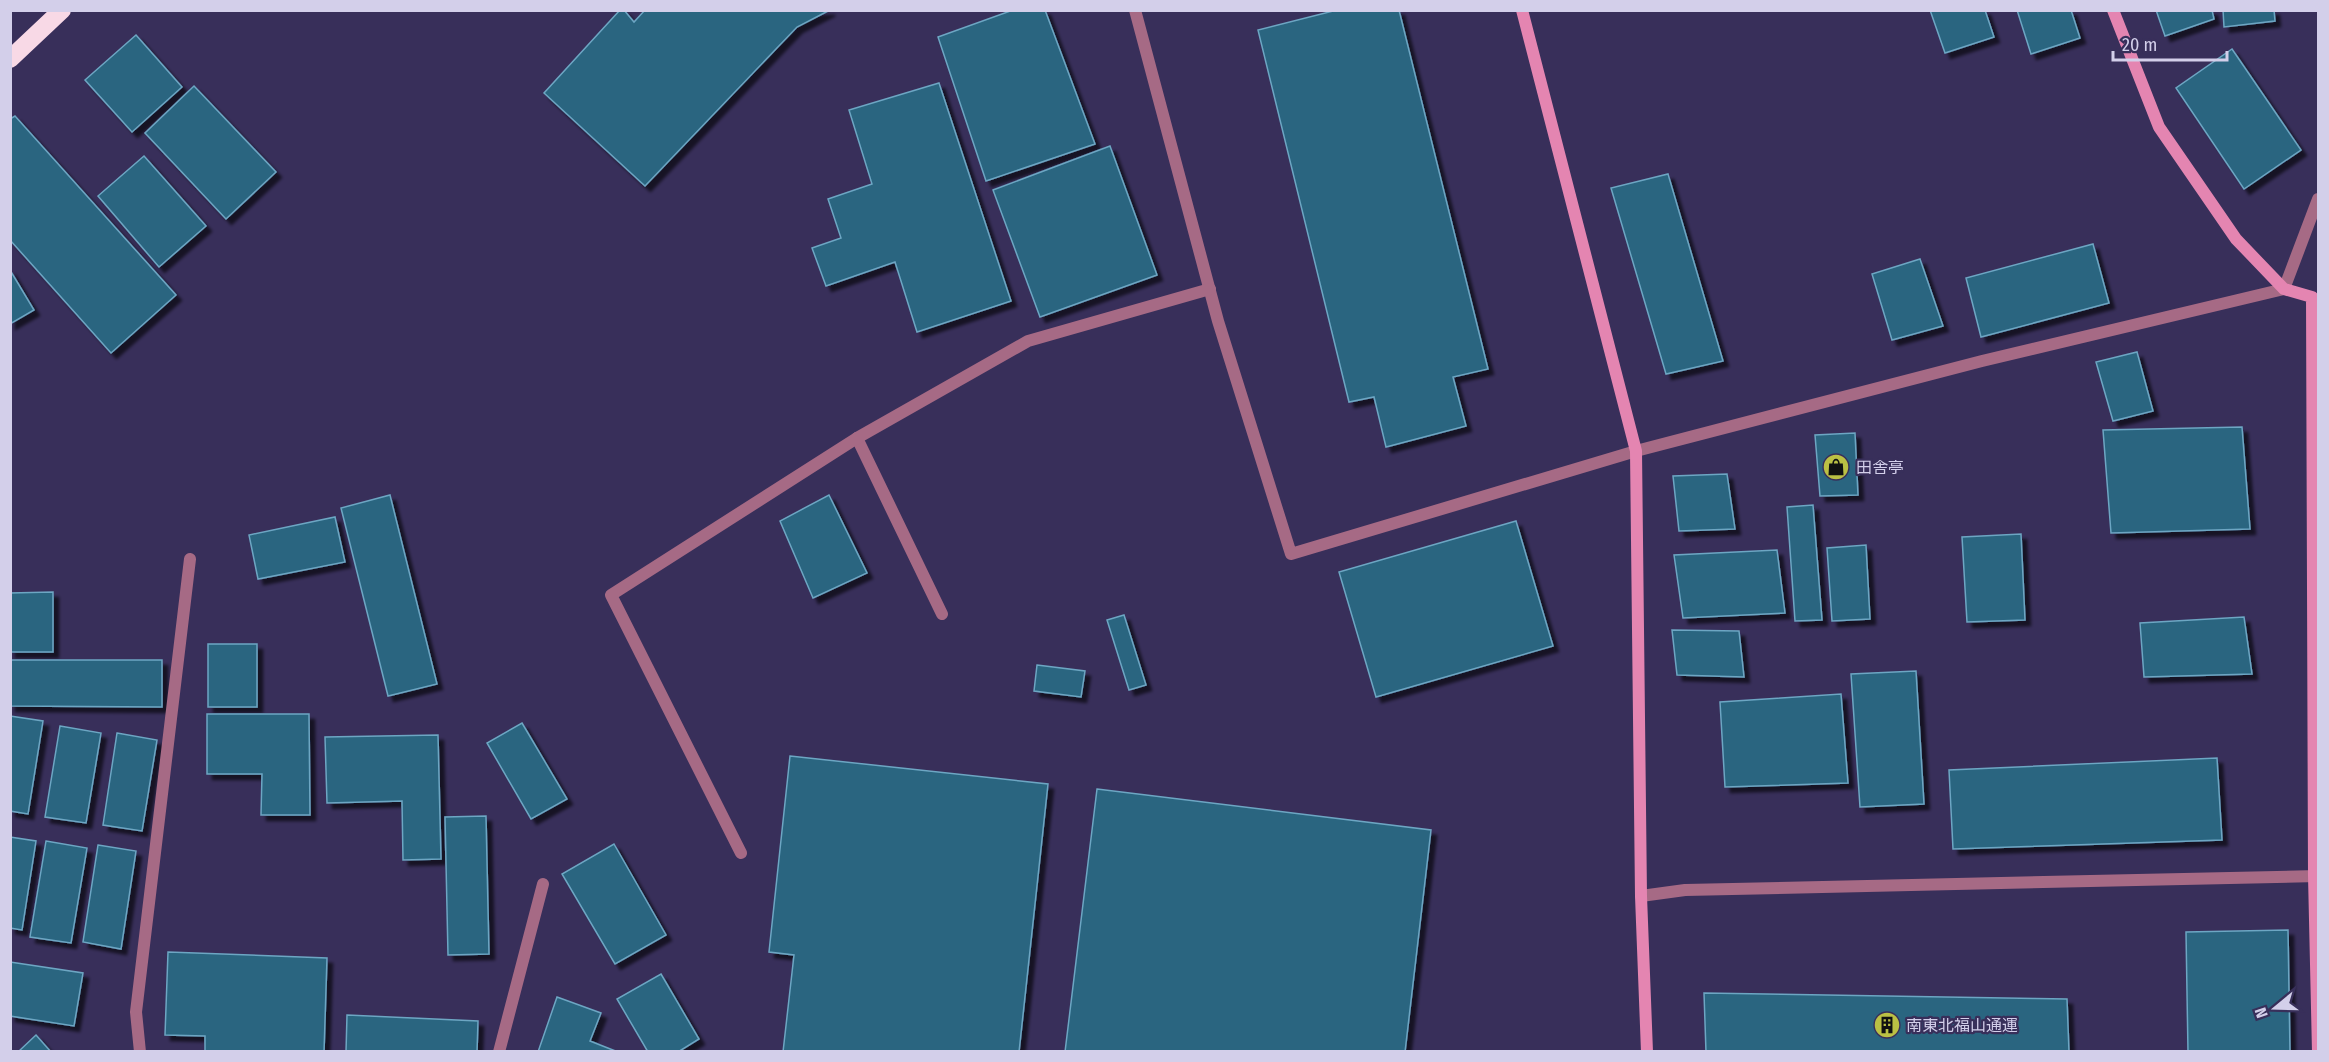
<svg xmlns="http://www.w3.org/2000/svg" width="2329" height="1062" font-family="'Fira Sans Condensed','Noto Sans JP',sans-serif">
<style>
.building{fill:#296580;stroke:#6da6c3;stroke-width:1.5;filter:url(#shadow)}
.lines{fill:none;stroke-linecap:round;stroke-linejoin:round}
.street{stroke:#a66a85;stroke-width:12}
.secondary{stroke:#e485b1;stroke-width:12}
.highway{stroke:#f8d9e6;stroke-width:18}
.labels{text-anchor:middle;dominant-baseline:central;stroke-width:4.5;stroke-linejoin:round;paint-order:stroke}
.poi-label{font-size:16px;fill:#d3cfea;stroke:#382f5a;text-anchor:start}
</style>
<defs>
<filter id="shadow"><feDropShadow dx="5.5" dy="5.5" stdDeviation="1.5" flood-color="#0009"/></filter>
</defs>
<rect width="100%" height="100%" fill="#382f5a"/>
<g class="building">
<path d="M 620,10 L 624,10 L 634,22 L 645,10 L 830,10 L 797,27 L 645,186 L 544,93 Z"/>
<path d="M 1013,10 L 1045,10 L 1095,144 L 986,181 L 938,37 Z"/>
<path d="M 1337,10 L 1399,10 L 1488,369 L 1453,377 L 1466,426 L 1386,447 L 1374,397 L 1349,402 L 1258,30 Z"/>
<path d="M 1930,10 L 1985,10 L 1994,37 L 1945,53 Z"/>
<path d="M 2017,10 L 2071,10 L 2080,38 L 2031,54 Z"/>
<path d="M 2156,10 L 2212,10 L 2214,19 L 2165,36 Z"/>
<path d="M 2223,10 L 2274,10 L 2275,21 L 2224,27 Z"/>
<path d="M 136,35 L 182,87 L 132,132 L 85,80 Z"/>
<path d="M 2232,49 L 2301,150 L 2244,189 L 2176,88 Z"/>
<path d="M 939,83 L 1011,301 L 917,332 L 895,262 L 826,286 L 812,248 L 841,238 L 828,199 L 872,184 L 849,110 Z"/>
<path d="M 194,86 L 276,172 L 226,219 L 145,133 Z"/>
<path d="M 15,116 L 176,295 L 111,353 L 10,240 L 10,119 Z"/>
<path d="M 1110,146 L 1157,275 L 1040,317 L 993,190 Z"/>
<path d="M 144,156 L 206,226 L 159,267 L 98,196 Z"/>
<path d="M 1668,174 L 1723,361 L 1666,374 L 1611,188 Z"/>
<path d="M 2093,244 L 2109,303 L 1981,337 L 1966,278 Z"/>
<path d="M 1920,259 L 1943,326 L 1892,340 L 1872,274 Z"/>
<path d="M 10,270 L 34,310 L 10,324 Z"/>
<path d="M 2137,352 L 2153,411 L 2113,421 L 2096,362 Z"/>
<path d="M 2242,427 L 2250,529 L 2111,533 L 2103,430 Z"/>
<path d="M 1855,433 L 1858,495 L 1820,496 L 1815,435 Z"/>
<path d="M 1727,474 L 1735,529 L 1679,531 L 1673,476 Z"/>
<path d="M 390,495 L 437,684 L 388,696 L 341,508 Z"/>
<path d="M 829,495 L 867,573 L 813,598 L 780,521 Z"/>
<path d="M 1813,505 L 1822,620 L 1795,621 L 1787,507 Z"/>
<path d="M 335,517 L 345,562 L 258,579 L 249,535 Z"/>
<path d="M 1516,521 L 1553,646 L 1376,697 L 1339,572 Z"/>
<path d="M 2021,534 L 2025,620 L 1967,622 L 1962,537 Z"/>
<path d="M 1866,545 L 1870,619 L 1832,621 L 1827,548 Z"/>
<path d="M 1777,550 L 1785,613 L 1683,618 L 1674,555 Z"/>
<path d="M 53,592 L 53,652 L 10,652 L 10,593 Z"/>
<path d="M 1124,615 L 1146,685 L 1129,690 L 1107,620 Z"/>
<path d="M 2244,617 L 2252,674 L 2144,677 L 2140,623 Z"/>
<path d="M 1672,630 L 1739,631 L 1744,677 L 1677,675 Z"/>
<rect x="208" y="644" width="49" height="63"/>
<path d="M 10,660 L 162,660 L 162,707 L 10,706 Z"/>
<path d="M 1037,665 L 1085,671 L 1081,697 L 1034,691 Z"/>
<path d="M 1916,671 L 1924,804 L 1860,807 L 1851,674 Z"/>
<path d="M 1841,694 L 1848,783 L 1725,787 L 1720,702 Z"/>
<path d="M 207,714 L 309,714 L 310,815 L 261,815 L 262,774 L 207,774 Z"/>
<path d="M 10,716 L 43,721 L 28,814 L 10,811 Z"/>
<path d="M 522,723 L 567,799 L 531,819 L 487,743 Z"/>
<path d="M 60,726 L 101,733 L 86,823 L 45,817 Z"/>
<path d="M 117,733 L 157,740 L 142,831 L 103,825 Z"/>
<path d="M 438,735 L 441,859 L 403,860 L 402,801 L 327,803 L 325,737 Z"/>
<path d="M 790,756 L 1048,784 L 1019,1052 L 783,1052 L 794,955 L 769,952 Z"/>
<path d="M 2217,758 L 2222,840 L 1953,849 L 1949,770 Z"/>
<path d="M 1097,789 L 1431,830 L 1405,1052 L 1065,1052 Z"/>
<path d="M 486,816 L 489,954 L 448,955 L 445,817 Z"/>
<path d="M 10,837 L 36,841 L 22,930 L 10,928 Z"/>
<path d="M 46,841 L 87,848 L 71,943 L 30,937 Z"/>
<path d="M 614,844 L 666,935 L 615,964 L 562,874 Z"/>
<path d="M 98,845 L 136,851 L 121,949 L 83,942 Z"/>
<path d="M 2288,930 L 2290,1052 L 2188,1052 L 2186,932 Z"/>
<path d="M 168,952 L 327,958 L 324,1052 L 205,1052 L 205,1036 L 165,1035 Z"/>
<path d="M 10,962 L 83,973 L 74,1026 L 10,1016 Z"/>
<path d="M 661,974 L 699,1039 L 678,1052 L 648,1052 L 617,999 Z"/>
<path d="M 1704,993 L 2067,999 L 2069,1052 L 1706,1052 Z"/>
<path d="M 557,997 L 601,1013 L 590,1041 L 618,1052 L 538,1052 Z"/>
<path d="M 347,1015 L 478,1021 L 477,1052 L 346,1052 Z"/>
<path d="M 36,1035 L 51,1052 L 18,1052 Z"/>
</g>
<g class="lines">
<g class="street">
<path d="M 1135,10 L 1218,321 L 1291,554 L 1636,451 L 1982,361 L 2284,289 L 2318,199"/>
<path d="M 857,438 L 942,614"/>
<path d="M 741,853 L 611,595 L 857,438 L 1028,341 L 1210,289"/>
<path d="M 1641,896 L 1685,890 L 2318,876"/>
<path d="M 140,1052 L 136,1012 L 190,559"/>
<path d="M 499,1052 L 543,884"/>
</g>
<g class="secondary">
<path d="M 1522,10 L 1636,451 L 1641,896 L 1647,1052"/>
<path d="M 2113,10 L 2159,127 L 2236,239 L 2284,289 L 2312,297 L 2314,876 L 2318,1052"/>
</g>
<path class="highway" d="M 10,59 L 62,10"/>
</g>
<defs>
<symbol id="shop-disc" viewBox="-11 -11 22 22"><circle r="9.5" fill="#bbc044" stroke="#382f5a"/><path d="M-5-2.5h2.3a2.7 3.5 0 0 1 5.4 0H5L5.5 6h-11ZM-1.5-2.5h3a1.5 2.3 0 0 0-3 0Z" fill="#111"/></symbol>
<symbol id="building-disc" viewBox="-11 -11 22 22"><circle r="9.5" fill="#bbc044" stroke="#382f5a"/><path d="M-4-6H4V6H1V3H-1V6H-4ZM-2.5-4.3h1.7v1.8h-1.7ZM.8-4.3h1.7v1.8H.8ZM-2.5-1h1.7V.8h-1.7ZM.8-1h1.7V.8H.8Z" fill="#111"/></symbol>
</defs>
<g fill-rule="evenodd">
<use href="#shop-disc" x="1821" y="452" width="30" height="30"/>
<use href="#building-disc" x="1872" y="1010" width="30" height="30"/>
</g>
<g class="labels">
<g class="poi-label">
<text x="1856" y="467">田舎亭</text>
<text x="1906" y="1025">南東北福山通運</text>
</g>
</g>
<rect width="2329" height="1062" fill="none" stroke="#d3cfea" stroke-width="24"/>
<g transform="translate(2275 1008) rotate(251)" stroke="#382f5a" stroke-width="4.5" paint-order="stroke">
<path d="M0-4.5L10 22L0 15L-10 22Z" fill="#d3cfea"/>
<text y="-9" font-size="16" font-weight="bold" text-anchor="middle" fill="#d3cfea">N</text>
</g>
<path d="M2113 51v9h114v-9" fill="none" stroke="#d3cfea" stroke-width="3"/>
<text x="2122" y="51" font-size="18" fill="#d3cfea" stroke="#382f5a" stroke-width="4.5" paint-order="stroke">20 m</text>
</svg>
